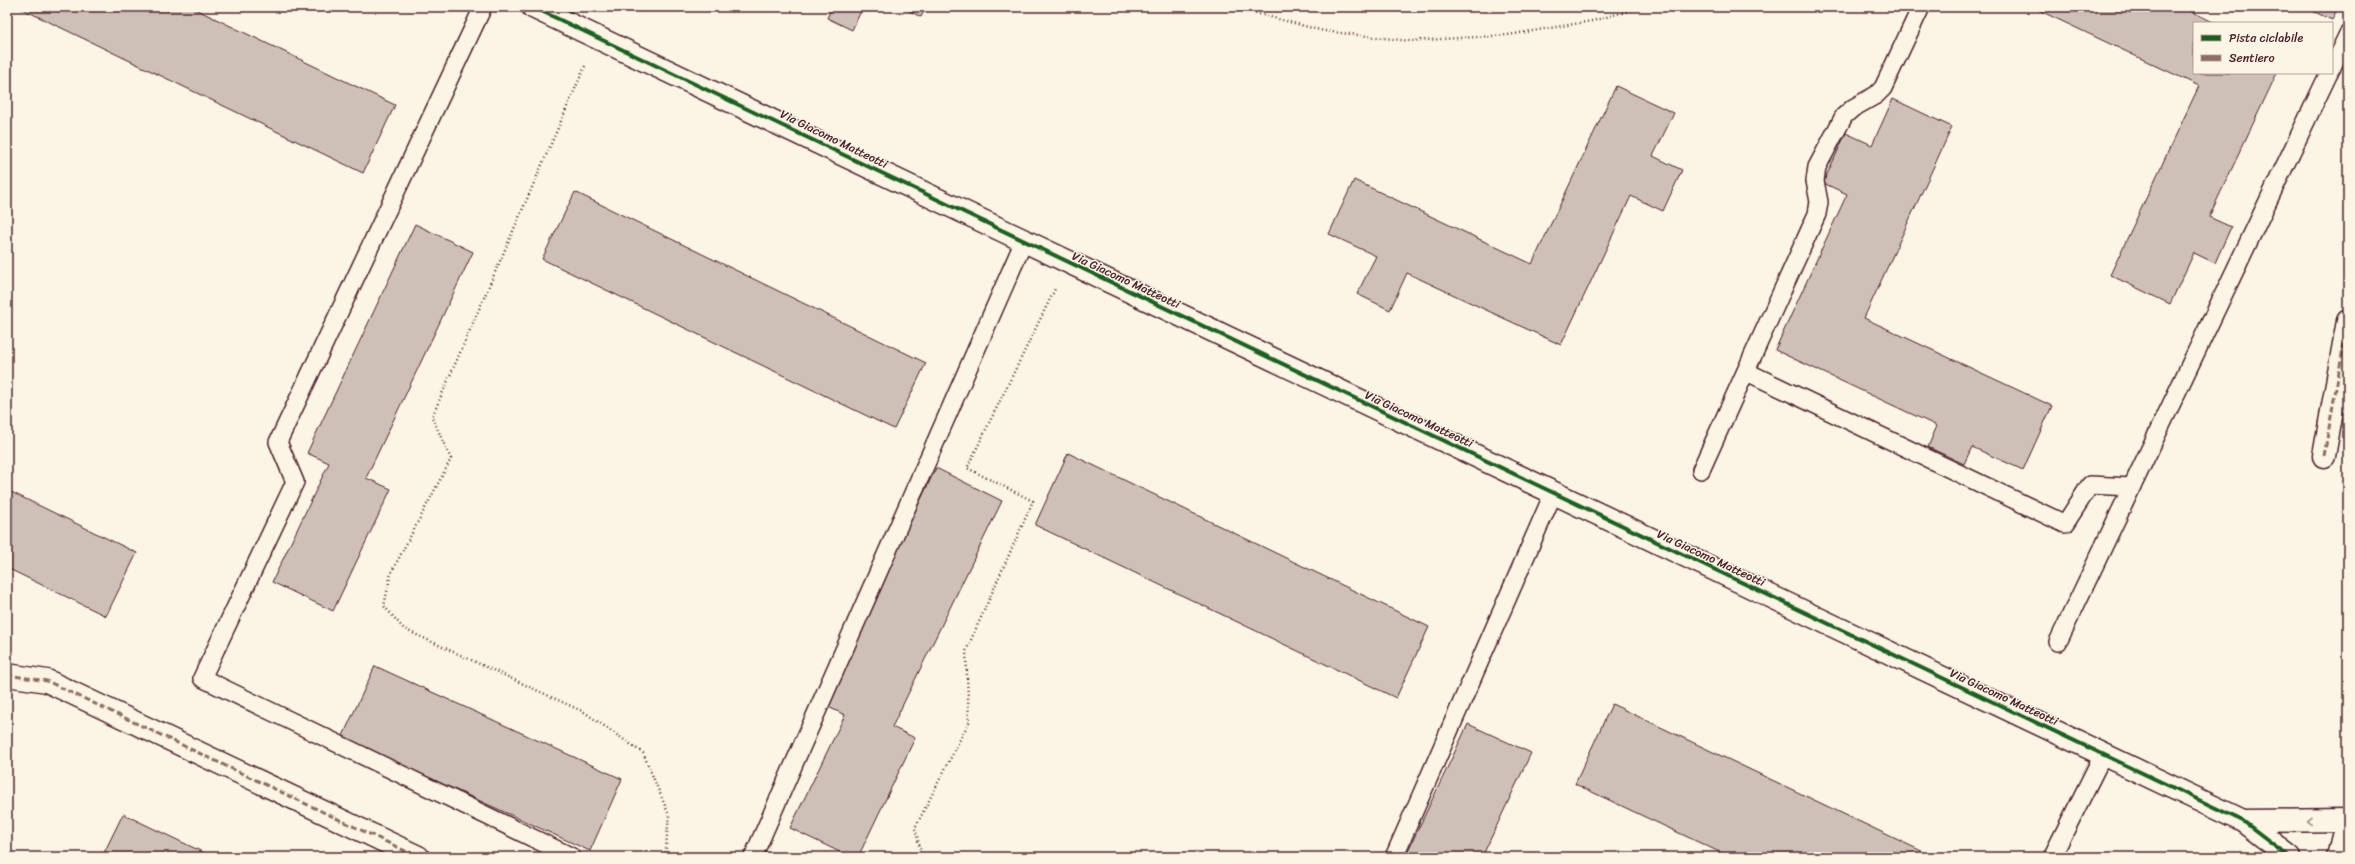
<svg xmlns="http://www.w3.org/2000/svg" width="2355" height="864" font-family="Sriracha,sans-serif">
<style>
.building{fill:#cfc0b7;stroke:#4a1f2b}
.lines{fill:none;stroke-linecap:round;stroke-linejoin:round}
.service-casing{stroke:#4a1f2b;stroke-width:20}
.pedestrian-casing{stroke:#4a1f2b;stroke-width:25}
.minor-casing{stroke:#4a1f2b;stroke-width:25}
.path{stroke:#4a1f2b;stroke-width:2.5;stroke-dasharray:1 3;stroke-linecap:butt}
.service{stroke:#fcf5e5;stroke-width:17}
.pedestrian{stroke:#fcf5e5;stroke-width:22}
.minor{stroke:#fcf5e5;stroke-width:22}
.quiet{stroke:#8d6e63;stroke-width:3;stroke-dasharray:6 3;stroke-linecap:butt}
.cycleway-casing{stroke:#fcf5e5;stroke-width:6}
.cycleway{stroke:#1b5e20;stroke-width:4}
.oneway{stroke:#a38a88}
.labels{text-anchor:middle;dominant-baseline:central;stroke-width:3;stroke-linejoin:round;paint-order:stroke}
.street-label{font-size:12px;fill:#4a1f2b;stroke:#fcf5e5}
</style>
<rect width="100%" height="100%" fill="#fcf5e5"/>
<filter id="ink" filterUnits="userSpaceOnUse"><feTurbulence type="fractalNoise" baseFrequency=".025" numOctaves="2"/><feDisplacementMap in="SourceGraphic" scale="8" xChannelSelector="R" yChannelSelector="G"/><feConvolveMatrix kernelMatrix="1 2 1 2 8 2 1 2 1" color-interpolation-filters="sRGB"/></filter>
<g filter="url(#ink)">
<g class="building">
<path d="M 18,7 L 191,7 L 395,105 L 363,173 Z"/>
<path d="M 832,7 L 863,7 L 852,30 L 827,18 Z"/>
<path d="M 901,7 L 926,7 L 921,17 Z"/>
<path d="M 2032,7 L 2182,7 L 2215,23 L 2194,23 L 2194,73 L 2277,73 L 2209,217 L 2231,227 L 2215,263 L 2194,253 L 2170,304 L 2110,275 L 2199,86 Z"/>
<path d="M 2304,7 L 2338,7 L 2332,20 Z"/>
<path d="M 1616,86 L 1674,113 L 1653,156 L 1682,170 L 1663,211 L 1631,196 L 1561,345 L 1407,273 L 1390,310 L 1357,294 L 1376,256 L 1329,234 L 1354,180 L 1532,264 Z"/>
<path d="M 1893,99 L 1952,127 L 1864,318 L 2052,406 L 2023,470 L 1972,447 L 1964,464 L 1928,447 L 1937,426 L 1775,350 L 1847,194 L 1823,183 L 1846,133 L 1872,145 Z"/>
<path d="M 575,192 L 926,363 L 894,429 L 542,259 Z"/>
<path d="M 415,224 L 473,252 L 366,478 L 391,489 L 333,611 L 272,582 L 329,463 L 307,453 Z"/>
<path d="M 1068,453 L 1429,627 L 1396,698 L 1035,525 Z"/>
<path d="M 936,468 L 1002,501 L 892,727 L 915,738 L 858,857 L 850,857 L 790,828 L 845,715 L 822,704 Z"/>
<path d="M 7,490 L 137,553 L 106,616 L 7,568 Z"/>
<path d="M 375,666 L 622,779 L 590,851 L 342,738 Z"/>
<path d="M 1612,704 L 1934,857 L 1730,857 L 1575,784 Z"/>
<path d="M 1468,724 L 1531,753 L 1482,857 L 1405,857 Z"/>
<path d="M 123,814 L 213,857 L 102,857 Z"/>
</g>
<g class="lines">
<defs>
<g id="service">
<path d="M 483,7 L 278,442 L 295,482 L 202,678 L 572,857"/>
<path d="M 2332,67 L 2348,34"/>
<path d="M 1747,372 L 2065,524 L 2090,485 L 2132,487"/>
<path d="M 1701,470 L 1817,214 L 1819,202 L 1815,181 L 1817,167 L 1844,116 L 1853,108 L 1876,95 L 1883,88 L 1921,7"/>
<path d="M 2058,642 L 2329,73"/>
<path d="M 753,857 L 1024,241"/>
<path d="M 1394,857 L 1553,494"/>
<path d="M 2052,857 L 2103,755"/>
</g>
<g id="pedestrian">
<path d="M 2324,456 L 2348,321"/>
<path d="M 7,675 L 47,681 L 418,857"/>
</g>
<g id="minor">
<path d="M 533,7 L 2243,821 L 2290,857"/>
<path d="M 2243,821 L 2348,820"/>
<path d="M 2338,857 L 2343,836 L 2348,830"/>
</g>
</defs>
<use href="#service" class="service-casing"/>
<use href="#pedestrian" class="pedestrian-casing"/>
<use href="#minor" class="minor-casing"/>
<g class="path">
<path d="M 1232,7 L 1324,31 L 1410,41 L 1508,35 L 1592,21 L 1643,7"/>
<path d="M 585,66 L 432,417 L 451,459 L 391,573 L 384,606 L 404,629 L 584,712 L 643,753 L 669,815 L 665,857"/>
<path d="M 922,857 L 915,828 L 969,722 L 966,651 L 1033,501 L 967,468 L 1055,289"/>
</g>
<use href="#service" class="service"/>
<use href="#pedestrian" class="pedestrian"/>
<use href="#minor" class="minor"/>
<g class="quiet">
<path d="M 2324,456 L 2348,321"/>
<path d="M 7,675 L 47,681 L 418,857"/>
</g>
<defs>
<path id="cycleway" d="M 533,7 L 2243,821 L 2290,857"/>
</defs>
<use href="#cycleway" class="cycleway-casing"/>
<use href="#cycleway" class="cycleway"/>
</g>
<defs><path id="oneway-chevron" d="M-2-3.5L2.5 0L-2 3.5" fill="none" stroke-width="1.6" stroke-linecap="round" stroke-linejoin="round"/></defs>
<use class="oneway" href="#oneway-chevron" transform="translate(2309 821) rotate(179)"/>
</g>
<g class="labels">
<g class="street-label">
<text transform="translate(834 139) rotate(26)">Via Giacomo Matteotti</text>
<text transform="translate(1126 280) rotate(25)">Via Giacomo Matteotti</text>
<text transform="translate(1419 419) rotate(25)">Via Giacomo Matteotti</text>
<text transform="translate(1711 558) rotate(25)">Via Giacomo Matteotti</text>
<text transform="translate(2004 697) rotate(25)">Via Giacomo Matteotti</text>
</g>
</g>
<rect width="2355" height="864" fill="none" stroke="#fcf5e5" stroke-width="24"/>
<rect x="12" y="12" width="2331" height="840" fill="none" stroke="#4a1f2b" stroke-width="1.5" filter="url(#ink)"/>
<rect x="2193" y="22" width="140" height="52" fill="#fcf5e5" stroke="#b59f9b"/>
<rect x="2201" y="35" width="20" height="6" fill="#1b5e20" stroke="#b59f9b"/>
<text x="2229" y="42" font-size="12" fill="#4a1f2b">Pista ciclabile</text>
<rect x="2201" y="55" width="20" height="6" fill="#8d6e63" stroke="#b59f9b"/>
<text x="2229" y="62" font-size="12" fill="#4a1f2b">Sentiero</text>
</svg>
